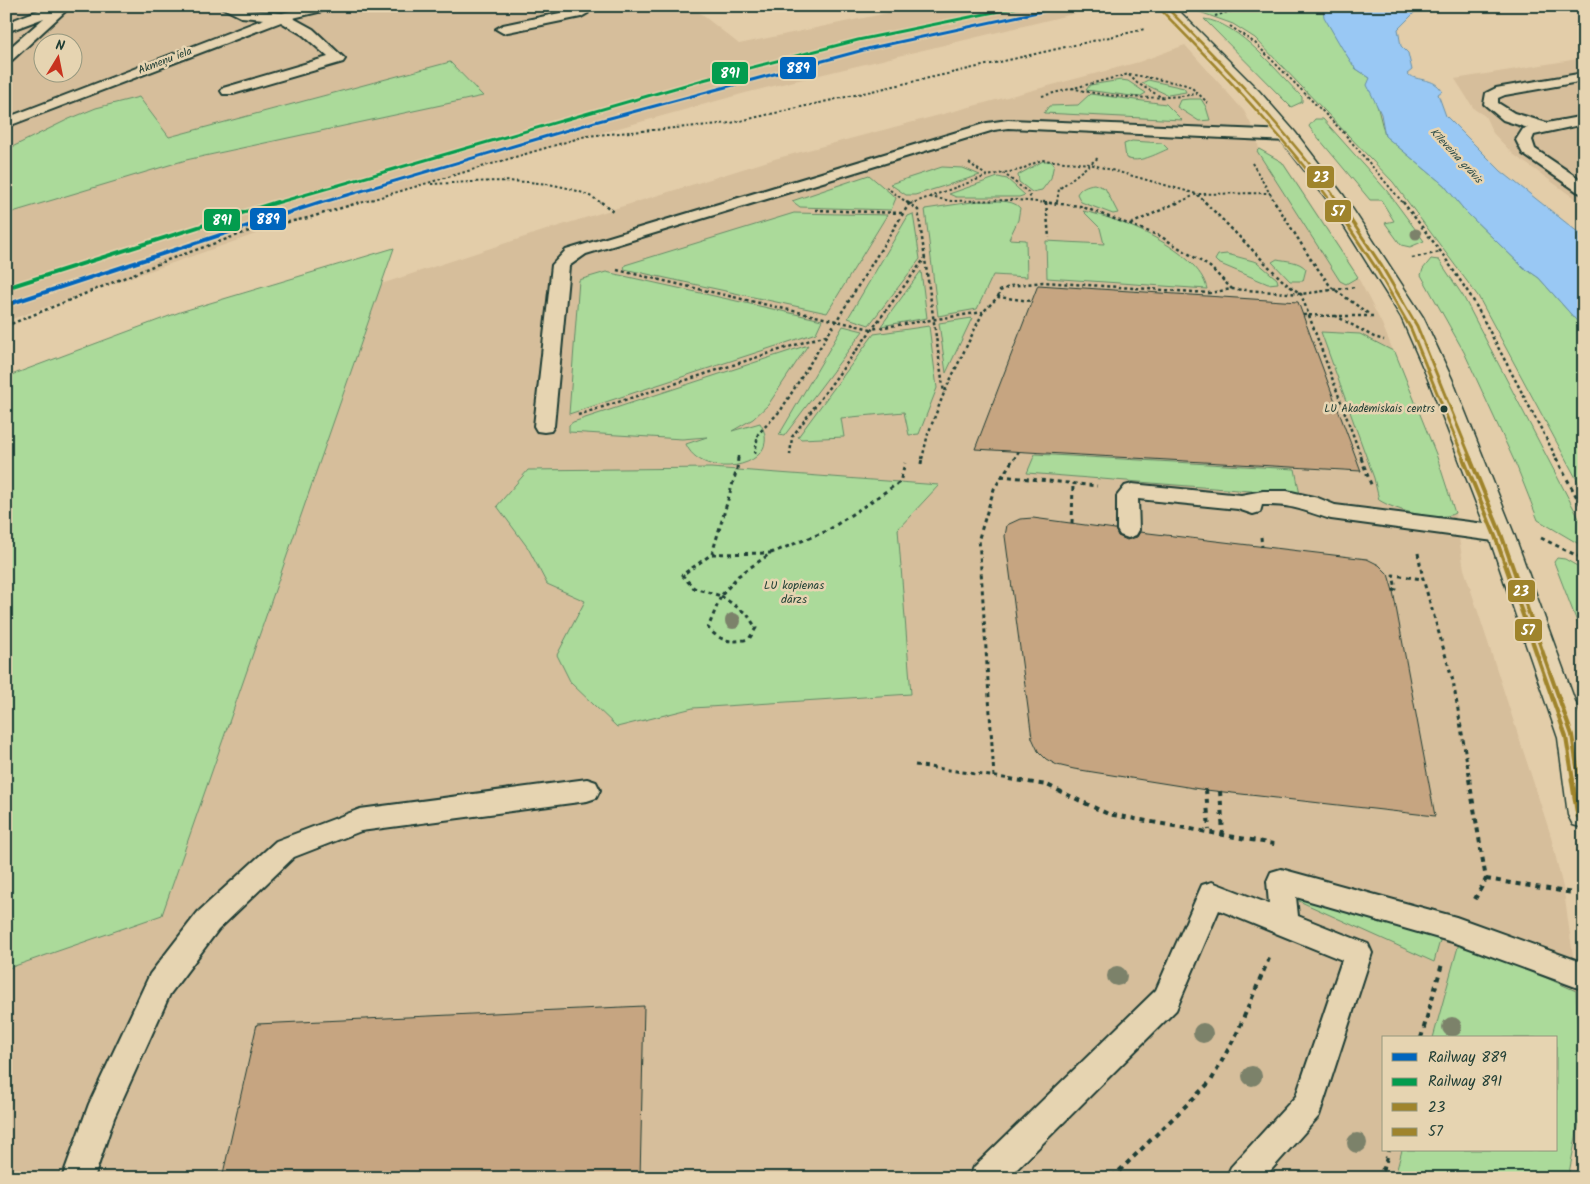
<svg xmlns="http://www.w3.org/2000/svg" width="1590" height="1184" font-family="Kalam,sans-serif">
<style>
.built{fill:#d6be9b;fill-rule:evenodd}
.green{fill:#abda9a;stroke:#658c67}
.water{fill:#99c8f4;stroke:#6890a7}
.building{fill:#c6a581;stroke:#1f3d34}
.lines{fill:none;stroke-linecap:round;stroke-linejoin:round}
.service-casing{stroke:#1f3d34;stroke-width:4}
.secondary-casing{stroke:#1f3d34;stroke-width:3}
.path-far3{stroke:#1f3d34;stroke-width:2;stroke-dasharray:2.5 2.5;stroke-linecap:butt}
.path-far2{stroke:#1f3d34;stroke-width:2.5;stroke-dasharray:3 3;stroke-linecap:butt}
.path-far1{stroke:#1f3d34;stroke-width:3;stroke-dasharray:4 4;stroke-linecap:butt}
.path{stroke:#1f3d34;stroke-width:4;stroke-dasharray:5 5;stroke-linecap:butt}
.service{fill:#e6d4b1;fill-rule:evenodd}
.secondary{fill:#e6d4b1;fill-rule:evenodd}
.bus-1-far3-casing{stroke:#e6d4b1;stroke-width:5}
.bus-1-far2-casing{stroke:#e6d4b1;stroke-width:6}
.bus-1-far1-casing{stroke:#e6d4b1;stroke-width:8}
.bus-1-casing{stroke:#e6d4b1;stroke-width:9}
.bus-2-far3-casing{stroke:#e6d4b1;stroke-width:5}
.bus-2-far2-casing{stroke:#e6d4b1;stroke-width:6}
.bus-2-far1-casing{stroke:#e6d4b1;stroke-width:8}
.bus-2-casing{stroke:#e6d4b1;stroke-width:9}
.bus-1-far3{stroke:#9f842c;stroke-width:2.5}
.bus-1-far2{stroke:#9f842c;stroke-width:3}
.bus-1-far1{stroke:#9f842c;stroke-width:4}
.bus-1{stroke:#9f842c;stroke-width:5}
.bus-2-far3{stroke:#9f842c;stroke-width:2.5}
.bus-2-far2{stroke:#9f842c;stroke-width:3}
.bus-2-far1{stroke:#9f842c;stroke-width:4}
.bus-2{stroke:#9f842c;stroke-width:5}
.rail-1-far1-casing{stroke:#e6d4b1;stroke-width:5.5}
.rail-1-casing{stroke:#e6d4b1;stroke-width:7}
.rail-2-far1-casing{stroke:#e6d4b1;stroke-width:5.5}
.rail-2-casing{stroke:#e6d4b1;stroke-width:7}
.rail-1-far1{stroke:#0065bd;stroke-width:3}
.rail-1{stroke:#0065bd;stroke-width:4}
.rail-2-far1{stroke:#039c4e;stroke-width:3}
.rail-2{stroke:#039c4e;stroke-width:4}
.tree{fill:#7b826b}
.bus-dot{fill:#1f3d34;stroke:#e6d4b1;stroke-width:2}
.labels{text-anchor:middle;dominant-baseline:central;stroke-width:5;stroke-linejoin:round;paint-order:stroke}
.far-street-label{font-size:11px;fill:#1f3d34;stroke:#e6d4b1}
.far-water-label{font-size:11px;font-style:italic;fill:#2b4b47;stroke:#e6d4b1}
.bus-label{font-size:11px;fill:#1f3d34;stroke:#e6d4b1;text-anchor:end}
.park-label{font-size:12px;fill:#264539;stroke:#e6d4b1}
.line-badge{stroke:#e6d4b1;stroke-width:2}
.badge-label{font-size:14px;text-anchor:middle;font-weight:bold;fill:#fff}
</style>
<rect width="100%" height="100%" fill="#e3cda9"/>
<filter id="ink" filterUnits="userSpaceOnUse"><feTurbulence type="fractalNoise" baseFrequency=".02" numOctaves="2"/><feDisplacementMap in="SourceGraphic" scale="10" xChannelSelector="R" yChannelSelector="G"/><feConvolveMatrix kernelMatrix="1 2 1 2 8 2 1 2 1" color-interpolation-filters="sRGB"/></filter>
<g filter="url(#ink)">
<g class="built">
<path d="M 6,6 L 691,6 L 739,44 L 921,6 L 1106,6 L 749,92 L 586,137 L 270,229 L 6,321 ZM 42,42 L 72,42 L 72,72 L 42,72 ZM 450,63 L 238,149 L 187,160 L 169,137 Z"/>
<path d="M 1185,45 L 1244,111 L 1256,134 L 1259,149 L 1283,162 L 1352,266 L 1382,324 L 1436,454 L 1455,513 L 1464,569 L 1550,833 L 1564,892 L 1575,970 L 1576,991 L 1514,963 L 1496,1038 L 1384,1038 L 1384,1150 L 1470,1150 L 1463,1178 L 6,1178 L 6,415 L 378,285 L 543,231 L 778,158 L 1139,62 Z"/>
<path d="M 1584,58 L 1584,205 L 1513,154 L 1493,133 L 1485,116 L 1474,109 L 1455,79 Z"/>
</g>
<g class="green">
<path d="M 1220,6 L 1321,6 L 1329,25 L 1355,68 L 1370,78 L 1385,136 L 1444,185 L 1466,212 L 1523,267 L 1539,278 L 1584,329 L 1580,342 L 1584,346 L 1584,493 L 1478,296 L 1393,182 L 1255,38 L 1233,24 L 1197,11 Z"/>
<path d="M 1204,19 C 1240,23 1278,73 1302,97 L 1302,102 L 1291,107 Z"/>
<path d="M 450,62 L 483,96 L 186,160 L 6,214 L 6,150 L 69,119 L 96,108 L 139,97 L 169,137 Z"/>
<path d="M 1121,80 L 1128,81 L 1146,93 L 1139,97 L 1086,90 L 1090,85 Z"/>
<path d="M 1148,80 L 1184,88 L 1186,92 L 1168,95 L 1142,83 Z"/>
<path d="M 1090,94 L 1166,104 L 1182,120 L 1044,113 L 1049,106 L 1078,105 Z"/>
<path d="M 1189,99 L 1201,99 L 1206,107 L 1210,120 L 1199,121 L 1177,107 L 1180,100 Z"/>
<path d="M 1315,119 L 1323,119 L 1387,191 L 1424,241 L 1410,247 L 1401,245 L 1385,223 L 1394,221 L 1381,200 L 1370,200 L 1310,128 L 1309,126 Z"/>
<path d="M 1132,141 L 1162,143 L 1168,149 C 1156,154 1139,164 1126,158 L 1124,144 Z"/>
<path d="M 1259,149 L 1282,162 L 1358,277 L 1346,284 L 1340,281 L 1257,151 Z"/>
<path d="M 1043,161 L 1050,161 L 1054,164 L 1051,178 L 1042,190 L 1032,192 L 1019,182 L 1018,175 Z"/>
<path d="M 942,167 L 963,168 L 980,175 L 915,195 L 906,195 L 890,184 Z"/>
<path d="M 869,175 L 896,198 L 891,210 L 800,207 L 792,201 Z"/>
<path d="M 998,177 L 1007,179 L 1025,195 L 1019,197 L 956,197 L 949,194 Z"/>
<path d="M 1094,184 L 1105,188 L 1118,213 L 1113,214 L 1081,202 L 1077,194 C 1081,187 1087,185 1094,184 Z"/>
<path d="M 979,201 C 991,202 1012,198 1020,208 L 1018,220 L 1009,239 L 1026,240 L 1027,277 L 993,275 L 977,309 L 938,316 L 925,209 Z"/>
<path d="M 1083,211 C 1119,218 1199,250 1207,289 L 1047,278 L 1046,241 L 1104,244 L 1100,228 Z"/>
<path d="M 794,213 L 887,215 L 827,313 L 624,269 L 625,265 Z"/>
<path d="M 913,214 L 920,259 L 869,325 L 848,318 L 908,216 Z"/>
<path d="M 394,248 L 162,915 L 6,969 L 6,377 L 180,312 Z"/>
<path d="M 1227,254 L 1257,262 L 1277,279 L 1278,283 L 1268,284 L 1218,263 L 1215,260 L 1218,255 Z"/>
<path d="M 1277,259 C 1287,261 1299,261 1306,269 L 1303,281 L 1290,281 L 1272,262 Z"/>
<path d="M 1431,259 L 1439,260 L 1463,296 L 1584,528 L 1584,547 L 1538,520 L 1517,467 L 1464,352 L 1421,275 L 1423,269 Z"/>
<path d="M 921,271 L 927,318 L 881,326 Z"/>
<path d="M 606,272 L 822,320 L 816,333 L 569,414 L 579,280 Z"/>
<path d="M 972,318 L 946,373 L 939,323 Z"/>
<path d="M 843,326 L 863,331 L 784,436 L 779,435 Z"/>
<path d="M 929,326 L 937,388 L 919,434 L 909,435 L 904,412 L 841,418 L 844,437 L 801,439 L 798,437 L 874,334 Z"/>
<path d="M 1321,332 L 1360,334 L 1395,352 L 1436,454 L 1455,513 C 1439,523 1394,510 1379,500 L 1374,478 Z"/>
<path d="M 808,345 L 768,405 L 753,419 L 732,431 L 760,423 C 787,467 702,483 686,444 L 707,437 L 682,439 L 569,432 L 569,425 L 573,422 Z"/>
<path d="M 1035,454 L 1295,469 L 1300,495 L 1027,473 Z"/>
<path d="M 711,468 L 939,485 L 898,529 L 911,694 L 693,708 L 617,727 L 571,683 L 557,655 L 585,601 L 547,584 L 528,548 L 497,506 L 528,470 Z"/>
<path d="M 1557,558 L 1565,559 L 1584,570 L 1584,640 L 1554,562 Z"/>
<path d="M 1298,890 L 1441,937 L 1434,962 L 1299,901 Z"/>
<path d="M 1459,943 L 1513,963 L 1576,991 L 1581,1112 L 1568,1178 L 1391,1178 L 1396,1173 L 1402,1150 L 1556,1150 L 1556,1038 L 1433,1038 Z"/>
</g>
<path class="water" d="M 1329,6 L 1421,6 L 1398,29 L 1401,46 L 1408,53 L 1412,70 L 1407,74 C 1418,82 1434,77 1442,91 L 1438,94 L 1446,116 L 1501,171 L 1584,237 L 1584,329 L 1539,278 L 1523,267 L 1466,212 L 1444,185 L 1385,136 L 1381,114 L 1367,85 L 1370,78 L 1355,68 L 1342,48 L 1324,17 L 1323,8 Z"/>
<g class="building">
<path d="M 1038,285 L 1298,302 L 1361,471 L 975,449 Z"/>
<path d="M 1033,518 L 1115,529 L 1118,536 L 1127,540 L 1137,537 L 1140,532 L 1367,559 L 1379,565 L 1388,574 L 1393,591 L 1435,816 L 1206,790 L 1074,769 L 1057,765 L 1046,759 L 1038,751 L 1032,738 L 1005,536 L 1007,525 L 1020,519 Z"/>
<path d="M 644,1006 L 640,1178 L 222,1178 L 257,1024 Z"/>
</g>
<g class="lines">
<defs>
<g id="service">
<path d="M 49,6 L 71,6 L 11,61 L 6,62 L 6,51 L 44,18 L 6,32 L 6,23 Z"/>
<path d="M 219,6 L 237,6 L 248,10 L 282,13 L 309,6 L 332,6 L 331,9 L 293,18 L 313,29 L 345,59 L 343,62 L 233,94 L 223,94 L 221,91 L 223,88 L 328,57 L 303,35 L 281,22 L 6,127 L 6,118 L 264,19 L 241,17 Z"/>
<path d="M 574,6 L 587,6 L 588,13 L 581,17 L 503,33 L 496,29 L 503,25 L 574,10 Z"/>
<path d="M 1584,73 L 1584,81 L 1505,95 L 1498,98 L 1498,103 L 1514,113 L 1547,123 L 1584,116 L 1584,124 L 1534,135 L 1532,140 L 1535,149 L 1584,182 L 1584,194 L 1578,192 L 1523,154 L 1516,140 L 1523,129 L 1528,128 L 1503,120 L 1484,104 L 1486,93 L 1496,88 Z"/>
<path d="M 1008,120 L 1288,131 L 1296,136 L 1288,141 L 1008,128 L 994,130 L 586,254 L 569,266 L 554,426 L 551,431 L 544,432 L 537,431 L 534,426 L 552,265 L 566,250 L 987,123 Z"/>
<path d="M 1132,484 L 1241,495 L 1263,491 L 1287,491 L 1318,498 L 1335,505 L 1501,526 L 1509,529 L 1512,534 L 1509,539 L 1501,542 L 1331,519 C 1303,511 1294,504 1262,505 L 1260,512 L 1253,514 L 1238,509 L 1138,499 L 1139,530 L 1136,535 L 1128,538 L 1120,535 L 1117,530 L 1117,496 L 1125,486 Z"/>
<path d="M 587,779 L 596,782 L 600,790 L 596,798 L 587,801 L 361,831 L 294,857 L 218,930 L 170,994 L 114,1118 L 94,1178 L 62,1178 L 89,1104 L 150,974 L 198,912 L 276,841 L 360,809 Z"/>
<path d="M 1281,869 L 1456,917 L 1584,963 L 1584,990 L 1456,943 L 1296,897 L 1298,916 L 1368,944 L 1372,953 L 1319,1116 L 1264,1178 L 1226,1178 L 1231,1167 L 1296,1096 L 1342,960 L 1219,910 L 1176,1010 L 1008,1178 L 969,1178 L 974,1167 L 1156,990 L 1202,885 L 1212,882 L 1269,904 L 1267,881 L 1271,872 Z"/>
</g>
<path id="secondary" d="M 1157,6 L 1174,6 L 1259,91 L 1295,132 L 1344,196 L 1423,317 L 1452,379 L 1514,534 L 1584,726 L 1584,828 L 1573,825 L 1568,815 L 1558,738 L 1488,534 L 1428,379 L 1401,317 L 1329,202 L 1281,140 L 1247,99 Z"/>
</defs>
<use href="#service" class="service-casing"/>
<use href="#secondary" class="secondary-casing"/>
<g class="path-far3">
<path d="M 1215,16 L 1248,6"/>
<path d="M 1230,26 L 1255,43 L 1343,132 L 1404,204"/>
<path d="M 1129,75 L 1137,83 L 1161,97"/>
<path d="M 1072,88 C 1113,99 1155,100 1197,94"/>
<path d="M 1042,96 L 1129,74 L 1183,84 L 1191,87 L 1208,103"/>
<path d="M 969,163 L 987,176"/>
<path d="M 1252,163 L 1276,204"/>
<path d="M 1003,173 L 1029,193 L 1031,201"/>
<path d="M 431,184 C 481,182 561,173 603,204"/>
<path d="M 886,187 L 909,204"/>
<path d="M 930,197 L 951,201 L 1017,200 L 1056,204"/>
<path d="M 1046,201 L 1046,204"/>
<path d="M 1057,202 L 1059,189 L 1099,157"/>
<path d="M 357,204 L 586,136 L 731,123 L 1145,29"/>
<path d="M 910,204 L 987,176 L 1020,170 L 1041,160 L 1090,164 L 1197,194 L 1207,204"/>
<path d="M 1176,204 L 1197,194 L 1270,193"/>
</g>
<g class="path-far2">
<path d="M 601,202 L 613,211"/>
<path d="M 907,202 L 918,210 L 944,393"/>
<path d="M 1043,202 L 1080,206 L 1160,236 L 1210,267 L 1232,289"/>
<path d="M 1046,202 L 1049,238"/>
<path d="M 1205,202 L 1285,283 L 1301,294 L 1362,459"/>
<path d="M 1275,202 L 1310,258 L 1331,287 L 1369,314"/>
<path d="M 1403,202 L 1441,252 L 1472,298 L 1557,459"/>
<path d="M 815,210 L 902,213"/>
<path d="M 1131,224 L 1178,202"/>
<path d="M 1412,258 L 1440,252"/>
<path d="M 617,270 L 871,329 L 983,312"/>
<path d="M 998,297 L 1000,291 L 1011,286 L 1043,282 L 1209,293 L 1232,289 L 1301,294 L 1355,287"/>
<path d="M 1303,315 L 1336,316"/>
<path d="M 1373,316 L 1336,316 L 1374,337 L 1384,340"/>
<path d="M 6,326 L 170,259 L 258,228 L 308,218 L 361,202"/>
<path d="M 578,415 L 826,335"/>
<path d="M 755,454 L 758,434 L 781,410 L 909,204 L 913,202"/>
<path d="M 790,455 L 792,437 L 925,258"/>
<path d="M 738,459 L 738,454"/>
<path d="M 922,459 L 928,434 L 944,393 L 983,312 L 998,297 L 1031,301"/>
<path d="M 1014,459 L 1019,451"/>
</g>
<g class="path-far1">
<path d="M 738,458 L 737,469 L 712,554 L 682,575 L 694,588 L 721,596 L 738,576 L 771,553 L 827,531 L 900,482 L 905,463"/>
<path d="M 1361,458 L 1372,487"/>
<path d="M 1556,458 L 1584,511"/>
<path d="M 921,464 L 922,458"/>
<path d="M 1001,476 L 1097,486"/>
<path d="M 1072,523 L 1073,484"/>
<path d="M 1261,537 L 1262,547"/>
<path d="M 1541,538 L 1584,559"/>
<path d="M 1418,553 L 1423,579 L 1453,681 L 1470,780"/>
<path d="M 712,554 L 771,553"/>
<path d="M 1393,591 L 1396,589 L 1393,575 L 1423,579"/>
<path d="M 721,596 L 747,614 L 756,628 L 749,639 C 731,643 721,642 708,628 Z"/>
<path d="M 915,765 L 1017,780"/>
<path d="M 994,777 L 979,538 L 994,489 L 1014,458"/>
</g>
<g class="path">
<path d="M 1009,779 L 1047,785 L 1108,814 L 1279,845"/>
<path d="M 1469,779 L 1486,879 L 1475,899"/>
<path d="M 1206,789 L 1209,830"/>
<path d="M 1220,791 L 1223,833"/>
<path d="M 1486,879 L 1573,893"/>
<path d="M 1421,1038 L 1442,964"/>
<path d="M 1112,1178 L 1211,1081 L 1237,1033 L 1270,956"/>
<path d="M 1375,1178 L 1384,1168 L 1389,1150"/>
</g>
<use href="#service" class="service"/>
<use href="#secondary" class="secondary"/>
<defs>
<path id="bus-1-far3" d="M 1165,6 C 1228,69 1288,132 1340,204"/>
<path id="bus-1-far2" d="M 1339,202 L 1381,265 L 1417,326 L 1471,459"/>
<path id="bus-1-far1" d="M 1470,458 L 1501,534 L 1572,735 L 1579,780"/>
<path id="bus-1" d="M 1579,779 L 1584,813"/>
<path id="bus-2-far3" d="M 1161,10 C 1222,72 1281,133 1333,204"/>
<path id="bus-2-far2" d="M 1332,202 L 1376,268 L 1411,329 L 1464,459"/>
<path id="bus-2-far1" d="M 1463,458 L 1495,536 L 1566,737 L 1573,780"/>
<path id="bus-2" d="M 1572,779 L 1578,816"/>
</defs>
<use href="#bus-1-far3" class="bus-1-far3-casing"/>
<use href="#bus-1-far2" class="bus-1-far2-casing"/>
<use href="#bus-1-far1" class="bus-1-far1-casing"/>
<use href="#bus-1" class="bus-1-casing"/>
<use href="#bus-2-far3" class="bus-2-far3-casing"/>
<use href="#bus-2-far2" class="bus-2-far2-casing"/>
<use href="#bus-2-far1" class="bus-2-far1-casing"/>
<use href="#bus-2" class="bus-2-casing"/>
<use href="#bus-1-far3" class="bus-1-far3"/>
<use href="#bus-1-far2" class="bus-1-far2"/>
<use href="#bus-1-far1" class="bus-1-far1"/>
<use href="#bus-1" class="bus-1"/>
<use href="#bus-2-far3" class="bus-2-far3"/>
<use href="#bus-2-far2" class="bus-2-far2"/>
<use href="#bus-2-far1" class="bus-2-far1"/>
<use href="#bus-2" class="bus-2"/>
<defs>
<path id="rail-1-far1" d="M 317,204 L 595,122 L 871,48 L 1066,6"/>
<path id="rail-1" d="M 6,305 L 321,202"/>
<path id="rail-2-far1" d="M 273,204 L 703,80 L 858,40 L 1024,6"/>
<path id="rail-2" d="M 6,288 L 277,202"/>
</defs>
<use href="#rail-1-far1" class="rail-1-far1-casing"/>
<use href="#rail-1" class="rail-1-casing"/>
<use href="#rail-2-far1" class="rail-2-far1-casing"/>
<use href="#rail-2" class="rail-2-casing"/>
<use href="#rail-1-far1" class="rail-1-far1"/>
<use href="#rail-1" class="rail-1"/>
<use href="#rail-2-far1" class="rail-2-far1"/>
<use href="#rail-2" class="rail-2"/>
</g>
<g class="tree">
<circle cx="1416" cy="234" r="5.5"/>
<circle cx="733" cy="621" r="8"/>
<circle cx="1117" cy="976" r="10"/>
<circle cx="1452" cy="1027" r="10"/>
<circle cx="1203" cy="1033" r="10"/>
<circle cx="1252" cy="1076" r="10"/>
<circle cx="1357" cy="1143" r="10"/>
</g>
</g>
<circle class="bus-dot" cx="1444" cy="409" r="4.5"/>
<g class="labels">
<g class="far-street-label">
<text transform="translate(165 61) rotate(-21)">Akmeņu iela</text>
</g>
<g class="far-water-label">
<text transform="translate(1456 156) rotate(47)">Kīleveina grāvis</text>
</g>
<g class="bus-label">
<text x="1435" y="409">LU Akadēmiskais centrs</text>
</g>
<g class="park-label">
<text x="794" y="585">LU kopienas<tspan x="794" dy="14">dārzs</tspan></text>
</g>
</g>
<g class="line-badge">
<rect x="779" y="56" width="38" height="24" rx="5" fill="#0065bd"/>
<rect x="711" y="61" width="38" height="24" rx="5" fill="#039c4e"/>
<rect x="1306" y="165" width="29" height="24" rx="5" fill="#9f842c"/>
<rect x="1324" y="199" width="28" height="24" rx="5" fill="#9f842c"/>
<rect x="249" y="207" width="38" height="24" rx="5" fill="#0065bd"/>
<rect x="203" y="208" width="38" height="24" rx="5" fill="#039c4e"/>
<rect x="1507" y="579" width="29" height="24" rx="5" fill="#9f842c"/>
<rect x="1514" y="618" width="29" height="24" rx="5" fill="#9f842c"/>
</g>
<g class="badge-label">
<text x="798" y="73">889</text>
<text x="730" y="78">891</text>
<text x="1321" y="182">23</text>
<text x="1338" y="216">57</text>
<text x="268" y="224">889</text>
<text x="222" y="225">891</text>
<text x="1521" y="596">23</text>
<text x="1528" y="635">57</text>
</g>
<rect width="1590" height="1184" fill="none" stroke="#e6d4b1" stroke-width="25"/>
<rect x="12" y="12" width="1565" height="1159" fill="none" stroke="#1f3d34" stroke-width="2" filter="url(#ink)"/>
<rect x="1382" y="1036" width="175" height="115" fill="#e6d4b1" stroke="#96987f"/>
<rect x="1392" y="1053" width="25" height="8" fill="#0065bd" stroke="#96987f"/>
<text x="1428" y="1062" font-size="15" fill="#1f3d34">Railway 889</text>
<rect x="1392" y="1078" width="25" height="8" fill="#039c4e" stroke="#96987f"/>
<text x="1428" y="1086" font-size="15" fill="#1f3d34">Railway 891</text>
<rect x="1392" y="1103" width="25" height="8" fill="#9f842c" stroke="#96987f"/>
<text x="1428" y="1112" font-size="15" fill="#1f3d34">23</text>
<rect x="1392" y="1128" width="25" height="8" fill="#9f842c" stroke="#96987f"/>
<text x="1428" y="1136" font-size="15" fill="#1f3d34">57</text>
<g transform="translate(58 58) rotate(10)"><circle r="24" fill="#e6d4b1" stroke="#96987f"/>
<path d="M0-4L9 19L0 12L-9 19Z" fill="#c8321e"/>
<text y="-8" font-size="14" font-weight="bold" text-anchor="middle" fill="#1f3d34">N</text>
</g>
</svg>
